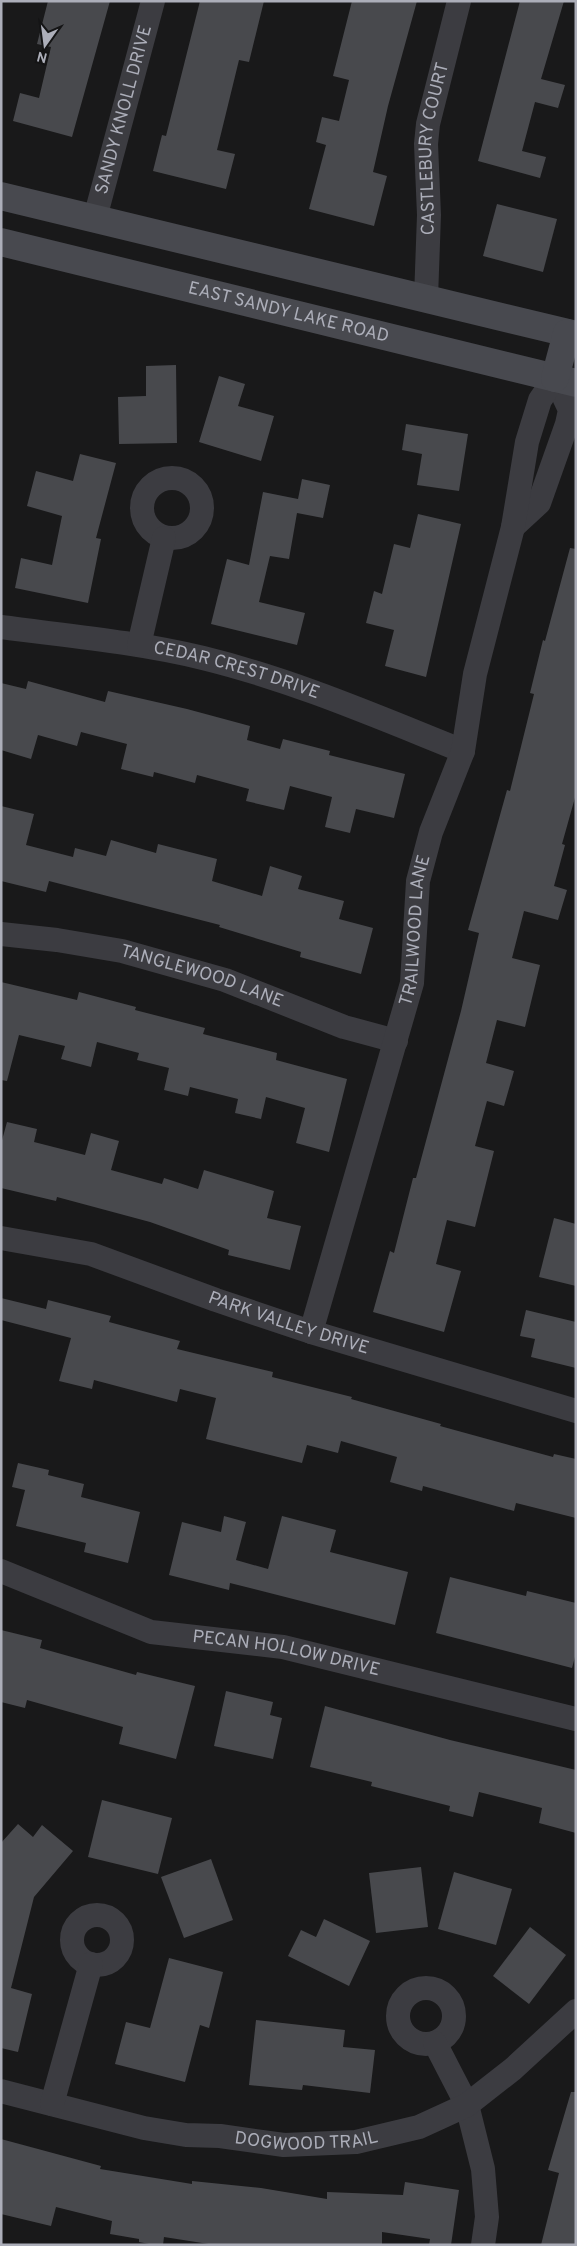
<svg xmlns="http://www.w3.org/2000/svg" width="577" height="2246" font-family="Overpass,sans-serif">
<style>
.building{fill:#48494d}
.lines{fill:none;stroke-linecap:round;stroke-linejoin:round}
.street{stroke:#3c3c41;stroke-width:24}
.secondary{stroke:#48494f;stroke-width:28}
.labels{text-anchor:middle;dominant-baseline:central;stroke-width:5;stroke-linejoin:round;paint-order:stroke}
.street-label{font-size:18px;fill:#acaeb9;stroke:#141415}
</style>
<rect width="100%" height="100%" fill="#19191a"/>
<g class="building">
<path d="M 48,1 L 110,1 L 72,137 L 13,121 L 20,93 L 39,98 L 51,47 L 37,44 Z"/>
<path d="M 200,1 L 264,1 L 249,62 L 239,60 L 217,150 L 235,154 L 226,189 L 153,171 L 162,135 L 166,136 Z"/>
<path d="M 352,1 L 417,1 L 388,106 L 373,172 L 387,176 L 374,226 L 309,209 L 326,145 L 316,142 L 322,117 L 339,121 L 349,80 L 333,76 Z"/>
<path d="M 520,1 L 564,1 L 541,79 L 565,85 L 558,108 L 535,102 L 522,151 L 546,157 L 540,178 L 478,161 Z"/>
<path d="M 497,204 L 557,219 L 543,272 L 483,256 Z"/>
<path d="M 176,365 L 177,443 L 119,444 L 118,397 L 146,396 L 146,366 Z"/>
<path d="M 219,376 L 245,384 L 238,406 L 274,416 L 261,461 L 199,442 Z"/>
<path d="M 406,424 L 468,434 L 459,491 L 417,485 L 422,454 L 402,450 Z"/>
<path d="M 80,454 L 116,463 L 96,538 L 101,539 L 88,603 L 15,588 L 21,558 L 52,565 L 62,516 L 27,506 L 36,471 L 73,481 Z"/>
<path d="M 302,479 L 330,485 L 323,518 L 297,513 L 289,559 L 270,556 L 259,602 L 305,613 L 297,645 L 211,624 L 227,559 L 249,565 L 263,492 L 298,499 Z"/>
<path d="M 418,514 L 461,524 L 426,677 L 385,666 L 394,630 L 366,623 L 374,591 L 382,594 L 394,544 L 410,548 Z"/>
<path d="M 570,548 L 576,549 L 576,794 L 562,844 L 565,845 L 554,886 L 567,890 L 558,920 L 524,911 L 512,958 L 540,965 L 525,1027 L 497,1020 L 486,1063 L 514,1071 L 504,1106 L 487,1101 L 475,1146 L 494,1151 L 475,1227 L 447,1220 L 436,1264 L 461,1271 L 444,1332 L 373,1312 L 390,1251 L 394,1253 L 413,1178 L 416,1178 L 461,1011 L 479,933 L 468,930 L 507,790 L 510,791 L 534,694 L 530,693 L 543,640 L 545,641 Z"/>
<path d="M 28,681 L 105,702 L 108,691 L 187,709 L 250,726 L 247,740 L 280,749 L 283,739 L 330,751 L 329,755 L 405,774 L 394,818 L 356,809 L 350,833 L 325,827 L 332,797 L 290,786 L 284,810 L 246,801 L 249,789 L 197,775 L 195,783 L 154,772 L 153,777 L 121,769 L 127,744 L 81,732 L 77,746 L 38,735 L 31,759 L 1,750 L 1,683 L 26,689 Z"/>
<path d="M 1,806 L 34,814 L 26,845 L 73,857 L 75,848 L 106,856 L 111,840 L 156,853 L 158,844 L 217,859 L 212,881 L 262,896 L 270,866 L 302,876 L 298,889 L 344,901 L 339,919 L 373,928 L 361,974 L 300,957 L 301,952 L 219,927 L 220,925 L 49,881 L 46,892 L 1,881 Z"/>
<path d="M 1,982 L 77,1000 L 79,992 L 136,1007 L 135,1010 L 205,1028 L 203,1034 L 277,1053 L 276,1060 L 347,1079 L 329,1152 L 296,1143 L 305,1108 L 266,1097 L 261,1119 L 235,1113 L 238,1099 L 190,1087 L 188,1096 L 164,1090 L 169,1068 L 137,1060 L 139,1053 L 97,1042 L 91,1067 L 61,1059 L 65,1046 L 19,1035 L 7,1081 L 1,1080 Z"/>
<path d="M 7,1122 L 37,1129 L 34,1142 L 85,1155 L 91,1133 L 119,1141 L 111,1170 L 162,1184 L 164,1178 L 198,1189 L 204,1170 L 274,1191 L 267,1218 L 301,1226 L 290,1270 L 228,1255 L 229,1250 L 150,1222 L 57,1197 L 56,1201 L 1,1188 L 1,1144 Z"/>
<path d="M 554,1218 L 576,1224 L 576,1286 L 539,1277 Z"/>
<path d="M 1,1298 L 46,1309 L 48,1300 L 111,1316 L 109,1322 L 180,1341 L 177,1349 L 273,1372 L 272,1377 L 352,1397 L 351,1399 L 441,1424 L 440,1426 L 553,1457 L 554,1454 L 576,1459 L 576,1518 L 516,1503 L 514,1511 L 423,1486 L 422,1491 L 390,1482 L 397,1457 L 341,1441 L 338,1453 L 307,1445 L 302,1463 L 206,1439 L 216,1398 L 180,1389 L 177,1402 L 94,1380 L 92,1389 L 59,1381 L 71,1338 L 1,1320 Z"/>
<path d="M 526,1310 L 576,1322 L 576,1368 L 531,1357 L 535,1339 L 520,1336 Z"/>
<path d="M 18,1463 L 49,1470 L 48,1475 L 84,1484 L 81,1497 L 140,1512 L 128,1563 L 84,1552 L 86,1543 L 16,1526 L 25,1490 L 12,1487 Z"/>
<path d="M 224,1516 L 246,1522 L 236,1560 L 268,1569 L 282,1516 L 336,1530 L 330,1552 L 408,1572 L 395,1625 L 230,1583 L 229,1590 L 169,1575 L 182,1522 L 221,1532 Z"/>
<path d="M 450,1577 L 526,1596 L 527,1591 L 576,1603 L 576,1653 L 572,1668 L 436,1633 Z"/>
<path d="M 1,1630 L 42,1640 L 40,1648 L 136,1675 L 137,1672 L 195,1686 L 176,1759 L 119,1744 L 123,1727 L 27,1700 L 25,1708 L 1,1702 Z"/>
<path d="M 226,1691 L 273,1702 L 270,1715 L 282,1718 L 273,1759 L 214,1746 Z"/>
<path d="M 325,1706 L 450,1740 L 576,1770 L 576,1833 L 539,1823 L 542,1808 L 479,1792 L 473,1817 L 449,1811 L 450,1806 L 371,1786 L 372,1782 L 310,1767 Z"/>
<path d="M 102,1800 L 172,1818 L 158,1874 L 88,1857 Z"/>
<path d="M 18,1824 L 33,1837 L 42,1825 L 73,1851 L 34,1897 L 11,1988 L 32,1994 L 18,2052 L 1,2048 L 1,1843 Z"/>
<path d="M 211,1859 L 233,1920 L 184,1938 L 161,1877 Z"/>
<path d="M 421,1867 L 428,1927 L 376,1933 L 369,1873 Z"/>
<path d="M 454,1872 L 512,1889 L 496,1945 L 438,1929 Z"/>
<path d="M 324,1919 L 370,1941 L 349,1986 L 288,1956 L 301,1930 L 316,1937 Z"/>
<path d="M 530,1927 L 566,1955 L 529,2004 L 493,1976 Z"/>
<path d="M 169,1958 L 223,1972 L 209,2028 L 200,2025 L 185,2082 L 115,2064 L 126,2022 L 150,2028 Z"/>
<path d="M 256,2020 L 345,2030 L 343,2047 L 375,2050 L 370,2093 L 303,2085 L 302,2090 L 249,2085 Z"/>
<path d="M 571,2092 L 576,2092 L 576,2245 L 541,2245 L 559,2173 L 548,2170 Z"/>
<path d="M 1,2139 L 101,2166 L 100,2169 L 192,2184 L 192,2181 L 261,2188 L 327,2199 L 327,2192 L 403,2195 L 405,2182 L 459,2190 L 451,2245 L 429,2245 L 430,2239 L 382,2232 L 382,2245 L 215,2245 L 164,2237 L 163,2245 L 154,2245 L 139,2242 L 139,2239 L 110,2234 L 112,2221 L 56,2207 L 51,2226 L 1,2214 Z"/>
</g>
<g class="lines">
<g class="street">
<path id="s1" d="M 95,218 L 153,1"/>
<path id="s2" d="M 426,298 L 429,215 L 426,144 L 428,124 L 459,1"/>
<circle cx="172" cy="508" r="30"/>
<path d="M 513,527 L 539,503 L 567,424 L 570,410 L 555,378"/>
<path id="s3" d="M 1,627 C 69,636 137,642 203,658 C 293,680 378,717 463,751"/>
<path d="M 139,645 L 164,538"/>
<path id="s4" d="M 1,934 L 57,940 L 122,951 L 225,980 L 344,1027 L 396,1041"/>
<path id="s5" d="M 1,1238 L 91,1254 L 216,1300 L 311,1332 L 576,1411"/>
<path id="s6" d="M 311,1332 L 412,983 L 418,881 L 431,832 L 463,751 L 475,674 L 513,527 L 527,442 L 540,400 L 555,378"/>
<path id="s7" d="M 1,1571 L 151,1632 L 283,1647 L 576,1719"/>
<circle cx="97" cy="1940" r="25"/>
<circle cx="426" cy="2016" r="28"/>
<path d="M 435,2043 L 467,2105 L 483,2169 L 487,2217 L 483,2245"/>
<path id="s8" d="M 1,2091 L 144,2128 L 186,2135 L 220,2136 L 284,2145 L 356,2142 L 419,2127 L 467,2105 L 513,2069 L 576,2011"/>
<path d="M 52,2104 L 91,1964"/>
</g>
<g class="secondary">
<path d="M 1,196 L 576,335"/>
<path id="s9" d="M 1,242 L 576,383"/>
<path d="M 555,378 L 567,333"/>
</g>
</g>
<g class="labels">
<g class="street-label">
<text stroke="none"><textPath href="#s1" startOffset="112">SANDY KNOLL DRIVE</textPath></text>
<text stroke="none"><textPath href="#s2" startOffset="150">CASTLEBURY COURT</textPath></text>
<text stroke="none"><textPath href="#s9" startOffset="296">EAST SANDY LAKE ROAD</textPath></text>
<text stroke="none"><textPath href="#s3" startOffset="240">CEDAR CREST DRIVE</textPath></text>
<text stroke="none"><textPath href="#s6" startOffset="416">TRAILWOOD LANE</textPath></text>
<text stroke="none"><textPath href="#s4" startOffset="206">TANGLEWOOD LANE</textPath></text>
<text stroke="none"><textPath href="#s5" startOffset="301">PARK VALLEY DRIVE</textPath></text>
<text stroke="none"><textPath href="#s7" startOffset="299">PECAN HOLLOW DRIVE</textPath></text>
<text stroke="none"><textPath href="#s8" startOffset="311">DOGWOOD TRAIL</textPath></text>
</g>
</g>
<rect width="577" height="2246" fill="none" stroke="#acaeb9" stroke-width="5"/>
<g transform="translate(45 45) rotate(194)" stroke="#141415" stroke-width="4" paint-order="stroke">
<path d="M0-4L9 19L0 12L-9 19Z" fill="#acaeb9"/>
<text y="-8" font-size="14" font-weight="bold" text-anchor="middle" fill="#acaeb9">N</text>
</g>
</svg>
